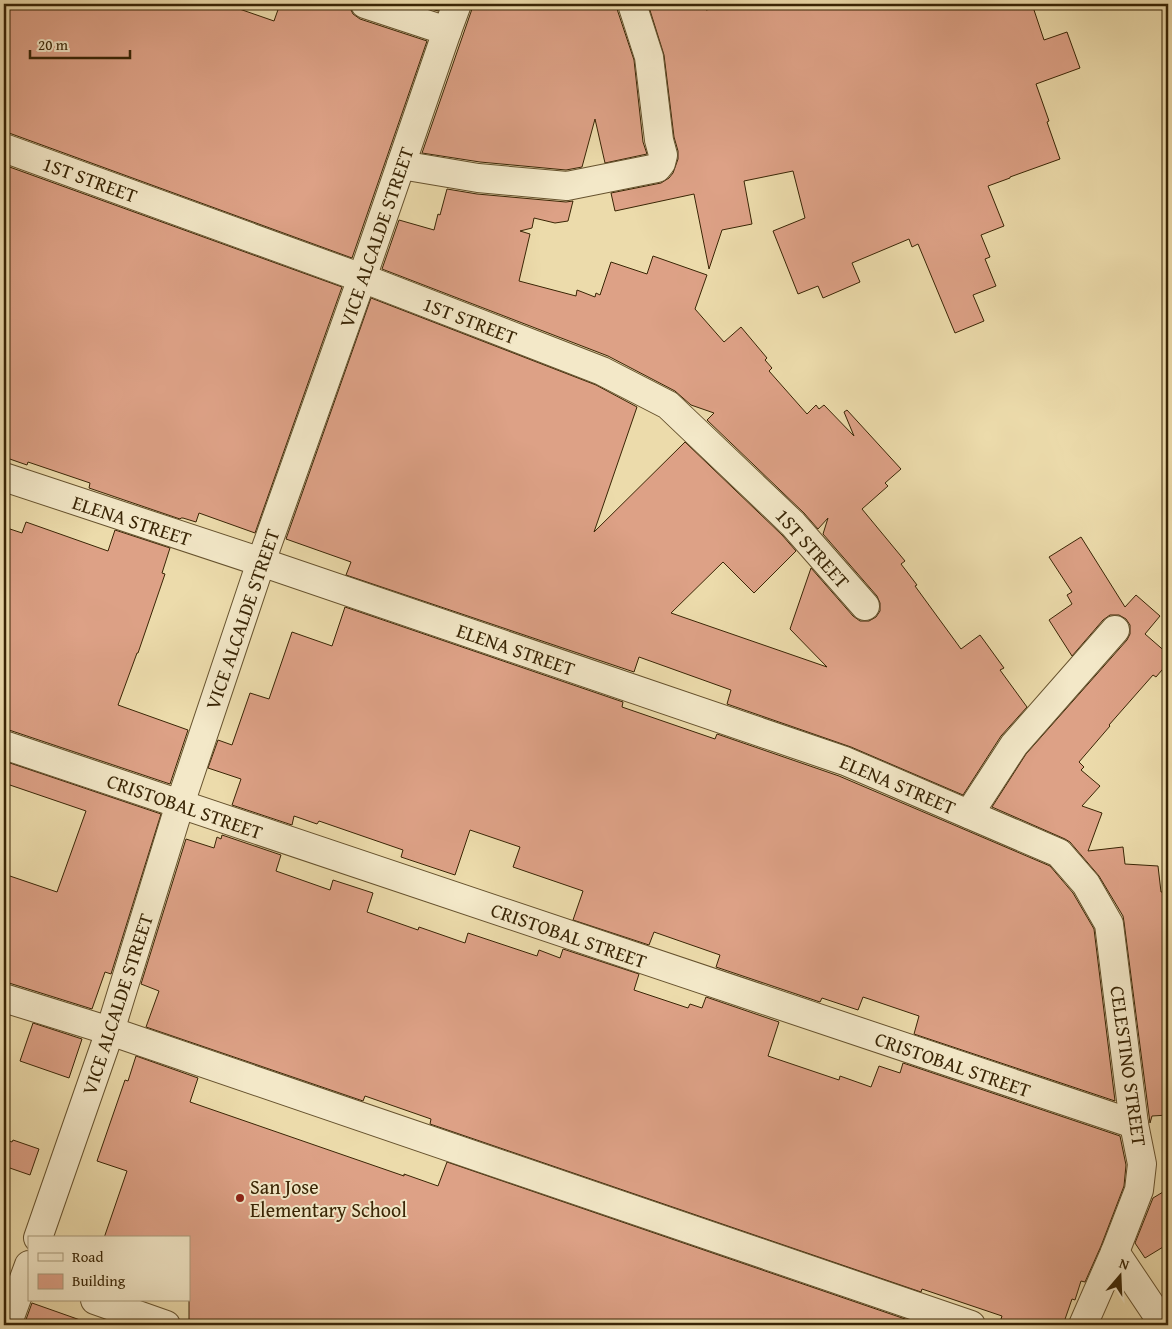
<svg xmlns="http://www.w3.org/2000/svg" width="1172" height="1329" font-family="'Gentium Book Plus',serif">
<style>
.building{fill:#dda186;stroke:#392505}
.lines{fill:none;stroke-linecap:round;stroke-linejoin:round}
.street-casing{stroke:#66522e;stroke-width:30}
.street{stroke:#f3e8c8;stroke-width:28}
.poi-dot{fill:#8f2418;stroke:#f3e8c8;stroke-width:2}
.labels{text-anchor:middle;dominant-baseline:central;stroke-width:4;stroke-linejoin:round;paint-order:stroke}
.street-label{font-size:20px;fill:#392505;stroke:#f3e8c8}
.poi-label{font-size:20px;fill:#392505;stroke:#f3e8c8;text-anchor:start}
</style>
<rect width="100%" height="100%" fill="#ecdbab"/>
<filter id="stains"><feTurbulence type="fractalNoise" baseFrequency=".004" numOctaves="4"/><feColorMatrix values="0 0 0 0 .2 0 0 0 0 .09 0 0 0 0 .02 0 0 0 .5 -.17"/></filter>
<radialGradient id="worn" r=".72"><stop offset=".6" stop-color="#630" stop-opacity="0"/><stop offset="1" stop-color="#630" stop-opacity=".3"/></radialGradient>
<g class="building">
<path d="M 4,4 L 225,4 L 274,21 L 280,4 L 350,4 L 350,8 L 353,14 L 360,19 L 427,41 L 352,258 L 9,133 L 4,133 Z"/>
<path d="M 414,4 L 440,4 L 438,11 Z"/>
<path d="M 472,4 L 617,4 L 617,9 L 634,60 L 643,142 L 647,154 L 605,163 L 595,119 L 582,167 L 566,170 L 480,162 L 422,153 L 472,9 Z"/>
<path d="M 648,4 L 704,4 L 706,10 L 737,4 L 1032,4 L 1044,40 L 1067,32 L 1080,68 L 1036,84 L 1049,121 L 1047,122 L 1060,159 L 1010,177 L 1010,178 L 988,186 L 1004,226 L 981,235 L 990,257 L 985,259 L 996,286 L 973,295 L 984,321 L 955,333 L 918,244 L 912,247 L 909,239 L 852,263 L 860,282 L 823,298 L 818,286 L 798,294 L 773,231 L 805,218 L 793,171 L 744,181 L 752,224 L 722,230 L 709,269 L 694,194 L 615,211 L 611,193 L 661,183 L 669,178 L 673,173 L 678,159 L 678,151 L 674,137 L 664,55 Z"/>
<path d="M 4,165 L 342,287 L 255,533 L 199,513 L 196,522 L 183,518 L 181,518 L 180,519 L 89,488 L 90,483 L 28,462 L 27,465 L 4,457 Z"/>
<path d="M 447,189 L 477,194 L 566,202 L 573,201 L 568,221 L 555,223 L 534,218 L 532,228 L 520,231 L 530,234 L 519,281 L 576,296 L 577,290 L 595,297 L 596,293 L 600,295 L 611,262 L 647,274 L 653,256 L 707,275 L 695,309 L 724,342 L 741,327 L 767,358 L 765,360 L 772,368 L 769,371 L 807,414 L 816,405 L 819,409 L 824,405 L 854,436 L 844,412 L 847,410 L 901,469 L 885,483 L 888,486 L 862,509 L 905,561 L 901,564 L 917,585 L 915,586 L 961,649 L 980,635 L 1004,668 L 1000,670 L 1027,707 L 1001,736 L 963,795 L 851,747 L 727,704 L 731,690 L 639,657 L 634,672 L 346,575 L 351,562 L 286,539 L 371,298 L 596,385 L 637,407 L 594,532 L 685,442 L 782,535 L 796,551 L 754,593 L 723,562 L 671,613 L 827,667 L 790,629 L 811,568 L 853,616 L 860,621 L 869,621 L 876,617 L 880,611 L 880,603 L 877,596 L 823,534 L 828,518 L 818,529 L 804,513 L 707,420 L 714,413 L 691,405 L 675,391 L 608,356 L 382,269 L 399,220 L 434,230 L 438,214 L 440,215 Z"/>
<path d="M 26,522 L 108,551 L 115,530 L 170,548 L 162,573 L 165,574 L 138,653 L 137,653 L 118,705 L 188,730 L 170,784 L 9,730 L 4,730 L 4,527 L 22,533 Z"/>
<path d="M 1081,537 L 1125,607 L 1136,595 L 1160,616 L 1145,634 L 1168,654 L 1168,663 L 1156,677 L 1153,675 L 1109,725 L 1110,726 L 1079,762 L 1084,767 L 1081,770 L 1100,786 L 1082,806 L 1102,813 L 1088,851 L 1123,847 L 1125,864 L 1158,866 L 1161,892 L 1165,892 L 1168,913 L 1168,1115 L 1152,1116 L 1150,1123 L 1124,922 L 1123,916 L 1099,876 L 1070,842 L 1065,839 L 992,807 L 1026,754 L 1127,640 L 1130,634 L 1130,625 L 1126,619 L 1119,615 L 1110,615 L 1103,620 L 1072,656 L 1049,620 L 1072,604 L 1067,595 L 1072,592 L 1049,557 Z"/>
<path d="M 345,607 L 623,702 L 622,707 L 715,739 L 717,734 L 839,776 L 1050,866 L 1073,893 L 1094,929 L 1115,1101 L 914,1034 L 919,1016 L 863,997 L 858,1010 L 822,998 L 820,1002 L 716,967 L 720,955 L 654,932 L 649,945 L 573,920 L 583,891 L 513,867 L 520,847 L 470,830 L 455,875 L 401,857 L 403,850 L 319,821 L 317,824 L 294,816 L 292,825 L 232,805 L 241,779 L 208,768 L 218,740 L 232,745 L 250,693 L 269,699 L 292,632 L 332,646 Z"/>
<path d="M 4,761 L 161,814 L 111,974 L 105,972 L 92,1009 L 9,983 L 4,983 L 4,874 L 57,892 L 86,811 L 4,783 Z"/>
<path d="M 222,835 L 281,855 L 276,871 L 330,890 L 333,880 L 373,893 L 367,912 L 418,930 L 419,927 L 465,943 L 468,933 L 537,956 L 539,950 L 560,958 L 563,949 L 639,974 L 634,990 L 688,1008 L 690,1004 L 702,1008 L 706,997 L 779,1022 L 768,1056 L 839,1080 L 840,1076 L 871,1087 L 879,1066 L 900,1073 L 903,1063 L 1120,1136 L 1126,1165 L 1124,1186 L 1101,1246 L 1085,1282 L 1081,1281 L 1075,1300 L 1072,1299 L 1063,1325 L 999,1325 L 1002,1316 L 922,1289 L 921,1292 L 430,1124 L 431,1119 L 365,1096 L 363,1101 L 146,1027 L 159,991 L 141,984 L 186,839 L 214,848 L 217,837 L 221,839 Z"/>
<path d="M 33,1023 L 82,1039 L 69,1078 L 20,1061 Z"/>
<path d="M 136,1056 L 198,1078 L 190,1102 L 404,1176 L 404,1174 L 438,1186 L 447,1162 L 911,1321 L 910,1325 L 189,1325 L 189,1238 L 104,1238 L 127,1171 L 97,1161 L 125,1080 L 128,1081 Z"/>
<path d="M 4,1139 L 12,1142 L 13,1140 L 39,1149 L 30,1175 L 4,1166 Z"/>
<path d="M 1168,1189 L 1168,1244 L 1145,1258 L 1135,1243 L 1153,1198 Z"/>
<path d="M 32,1303 L 83,1321 L 82,1325 L 24,1325 Z"/>
</g>
<g class="lines">
<defs>
<g id="street">
<path d="M 365,4 L 447,31"/>
<path d="M 4,148 L 362,278 L 602,371 L 668,405 L 793,524 L 865,606"/>
<path d="M 401,165 L 478,178 L 567,186 L 657,168 L 661,163 L 663,155 L 659,140 L 649,57 L 632,4"/>
<path d="M 4,477 L 261,562 L 845,761 L 1059,853 L 1086,884 L 1109,924 L 1134,1124 L 1142,1164 L 1139,1190 L 1115,1252 L 1083,1325"/>
<path d="M 4,745 L 1134,1124"/>
<path d="M 969,814 L 1014,745 L 1115,630"/>
<path d="M 4,998 L 110,1031 L 971,1325"/>
<path d="M 38,1238 L 110,1031 L 180,804 L 261,562 L 362,278 L 447,31 L 457,4"/>
<path d="M 1115,1252 L 1164,1325"/>
<path d="M 95,1300 L 166,1325"/>
<path d="M 7,1325 L 29,1265"/>
</g>
</defs>
<use href="#street" class="street-casing"/>
<use href="#street" class="street"/>
</g>
<circle class="poi-dot" cx="240" cy="1198" r="5"/>
<g class="labels">
<g class="street-label">
<text transform="translate(90 179) rotate(20)">1ST STREET</text>
<text transform="translate(376 237) rotate(-71)">VICE ALCALDE STREET</text>
<text transform="translate(470 320) rotate(21)">1ST STREET</text>
<text transform="translate(132 520) rotate(18)">ELENA STREET</text>
<text transform="translate(813 548) rotate(48)">1ST STREET</text>
<text transform="translate(242 619) rotate(-71)">VICE ALCALDE STREET</text>
<text transform="translate(516 649) rotate(19)">ELENA STREET</text>
<text transform="translate(898 784) rotate(23)">ELENA STREET</text>
<text transform="translate(185 806) rotate(19)">CRISTOBAL STREET</text>
<text transform="translate(569 935) rotate(19)">CRISTOBAL STREET</text>
<text transform="translate(117 1004) rotate(-72)">VICE ALCALDE STREET</text>
<text transform="translate(953 1064) rotate(19)">CRISTOBAL STREET</text>
<text transform="translate(1129 1066) rotate(82)">CELESTINO STREET</text>
</g>
<g class="poi-label">
<text x="250" y="1186">San Jose<tspan x="250" dy="23">Elementary School</tspan></text>
</g>
</g>
<rect width="1172" height="1329" fill="none" stroke="#ecdbab" stroke-width="20"/>
<rect x="5" y="5" width="1162" height="1319" fill="none" stroke="#392505" stroke-width="2.5"/>
<rect x="10" y="10" width="1152" height="1309" fill="none" stroke="#392505"/>
<rect x="28" y="1236" width="162" height="65" fill="#f3e8c8" stroke="#a99a7a"/>
<rect x="38" y="1253" width="25" height="8" fill="#f3e8c8" stroke="#a99a7a"/>
<text x="72" y="1262" font-size="15" fill="#392505">Road</text>
<rect x="38" y="1274" width="25" height="15" fill="#dda186" stroke="#a99a7a"/>
<text x="72" y="1286" font-size="15" fill="#392505">Building</text>
<g transform="translate(1120 1276) rotate(19)" stroke="#f3e8c8" stroke-width="4" paint-order="stroke">
<path d="M0-4L9 19L0 12L-9 19Z" fill="#392505"/>
<text y="-8" font-size="14" font-weight="bold" text-anchor="middle" fill="#392505">N</text>
</g>
<path d="M30 50v8h100v-8" fill="none" stroke="#392505" stroke-width="2.5"/>
<text x="38" y="50" font-size="15" fill="#392505" stroke="#f3e8c8" stroke-width="4" paint-order="stroke">20 m</text>
<rect width="100%" height="100%" filter="url(#stains)"/>
<rect width="100%" height="100%" fill="url(#worn)"/>
</svg>
